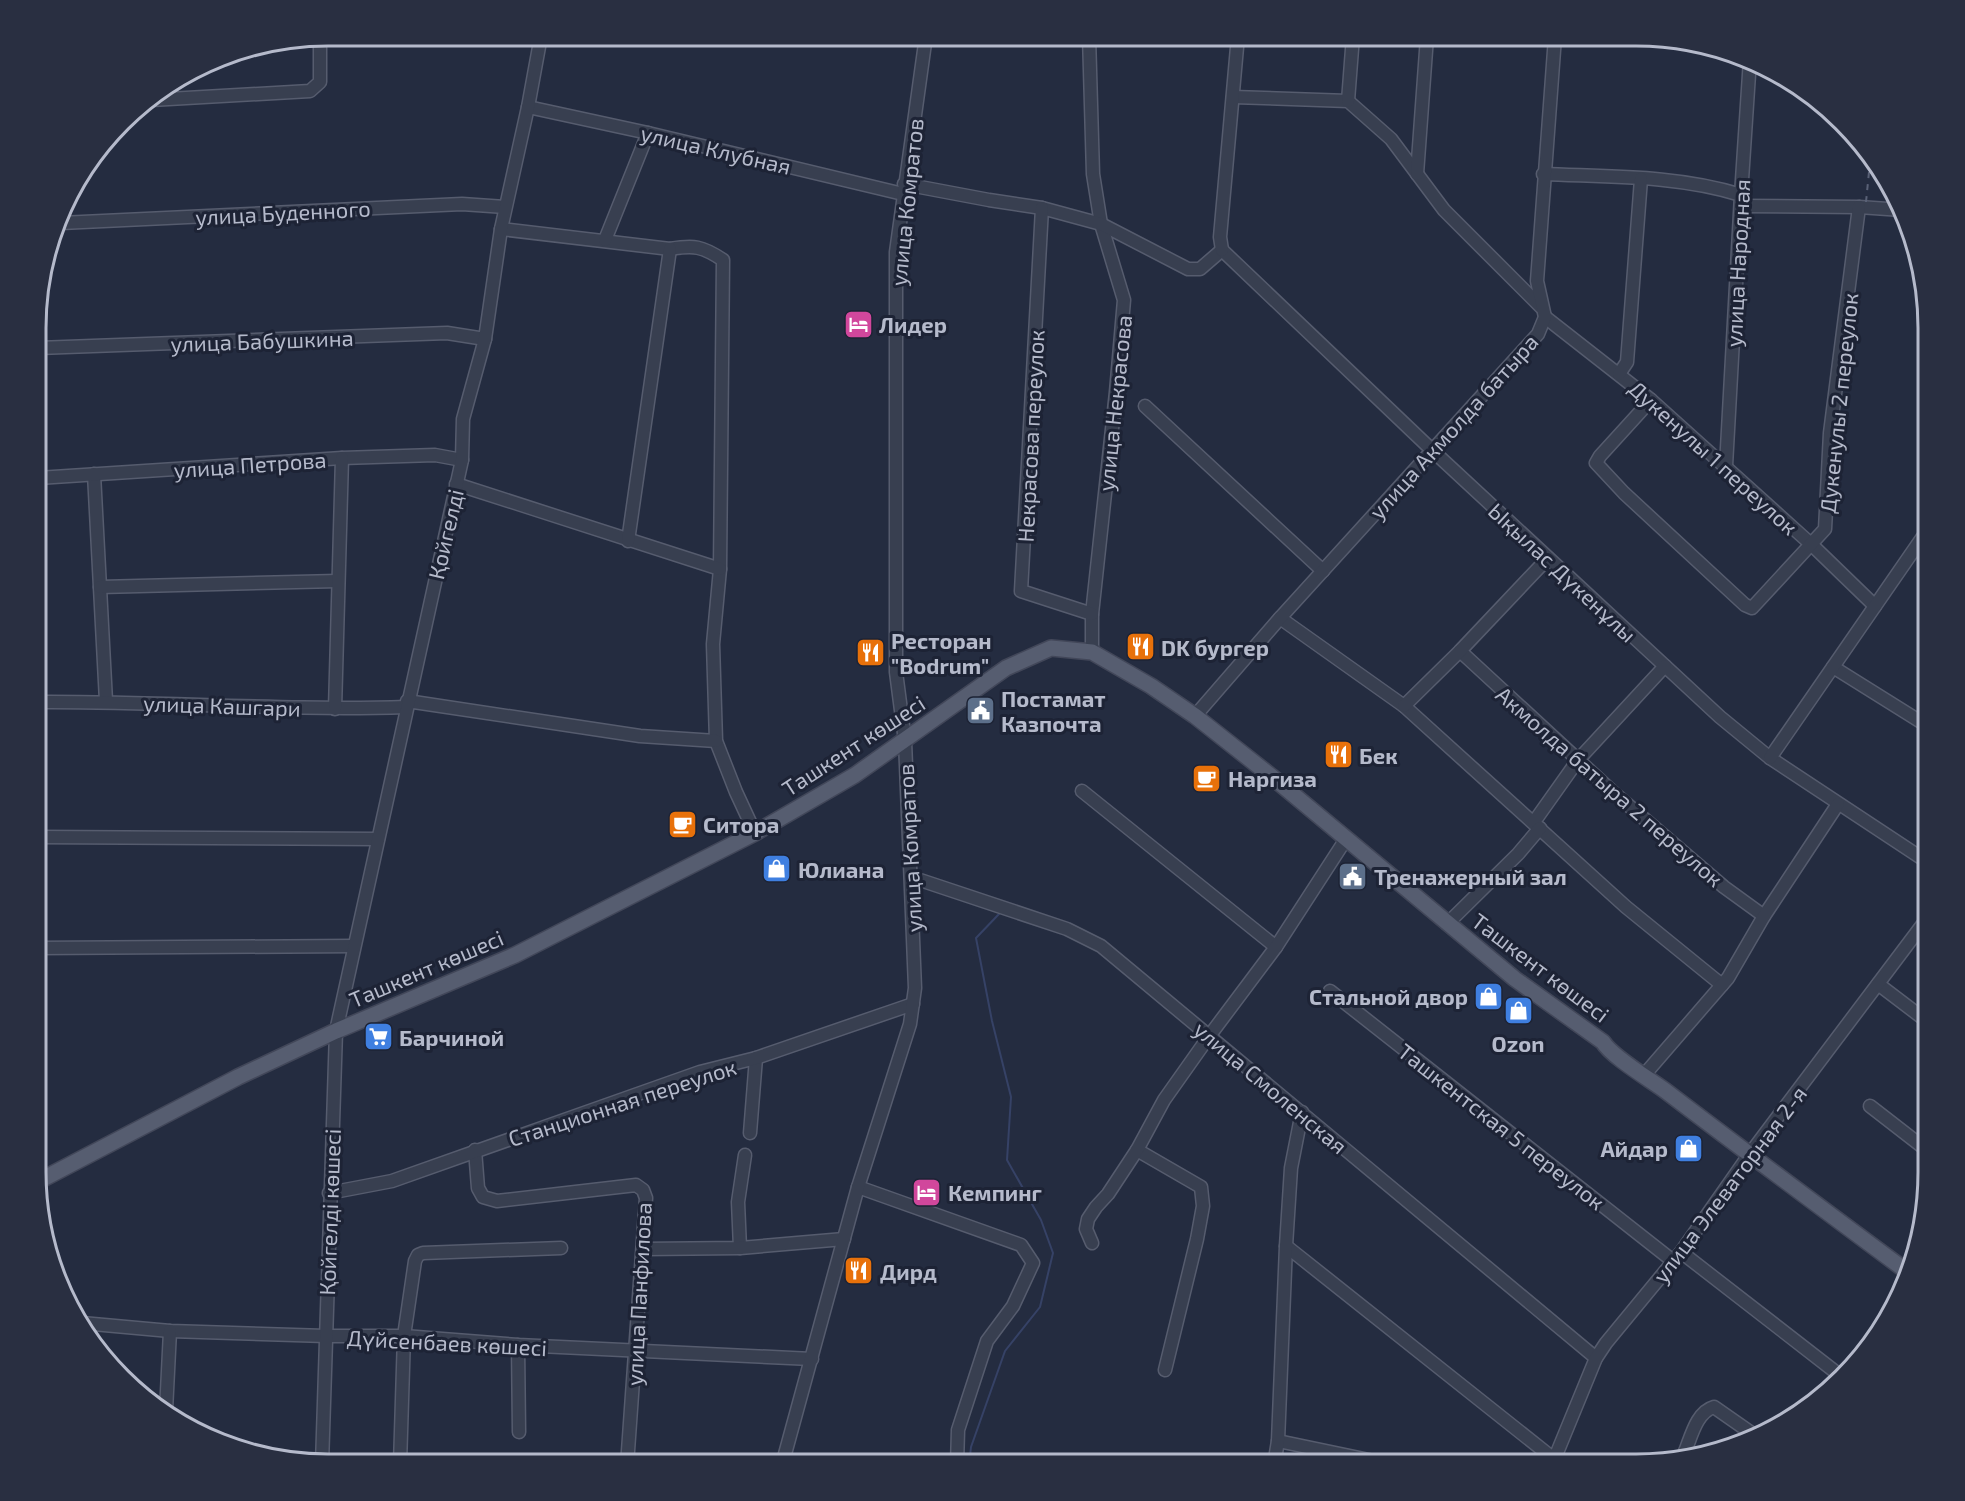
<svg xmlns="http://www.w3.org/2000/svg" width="1965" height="1501" font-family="'Exo 2',sans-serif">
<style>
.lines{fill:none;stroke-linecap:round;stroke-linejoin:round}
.stream{stroke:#364266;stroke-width:2}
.minor-casing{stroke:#565c6e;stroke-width:15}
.major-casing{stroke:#424759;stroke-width:18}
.minor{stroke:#383f50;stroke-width:12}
.major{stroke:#565d70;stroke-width:15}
.rail{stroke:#5a6277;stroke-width:2;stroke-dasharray:6 6;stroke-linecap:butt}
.labels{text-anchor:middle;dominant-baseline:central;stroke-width:6;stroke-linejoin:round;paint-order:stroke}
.street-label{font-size:22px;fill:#b5bacb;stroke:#1d2335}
.poi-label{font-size:22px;font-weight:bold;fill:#b5bacb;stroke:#1d2335;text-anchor:start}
.rim{fill:none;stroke:#b5bacb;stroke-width:3}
</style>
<rect width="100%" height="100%" fill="#242c40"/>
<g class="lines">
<path class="stream" d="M 969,1465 L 971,1447 L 1005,1351 L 1040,1307 L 1053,1253 L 1041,1220 L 1007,1160 L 1011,1097 L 992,1021 L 976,938 L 999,914"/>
<defs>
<g id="minor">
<path d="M 1089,36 L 1093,174 L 1101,224 L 1124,300 L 1116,392 L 1092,614 L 1092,652"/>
<path d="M 1233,97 L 1348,101 L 1391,139 L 1444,210 L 1541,307"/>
<path d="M 151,100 L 310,91 L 320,82 L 320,37"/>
<path d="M 1348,101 L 1353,36"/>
<path d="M 528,107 L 648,133 L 903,194"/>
<path d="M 1417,174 L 1427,37"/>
<path d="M 1543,174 C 1608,177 1678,175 1741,195"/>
<path d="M 904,184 L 989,200 L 1042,208 L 1101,224 L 1188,269 L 1200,269 L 1222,250"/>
<path d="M 1741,206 L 1859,207 L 1902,210"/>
<path d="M 1042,208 L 1021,591 L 1092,614"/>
<path d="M 61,223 L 462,204 L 505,207"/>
<path d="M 501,229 L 670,249 C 694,245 702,246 723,260 L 720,569 L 713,644 L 716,741 L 736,792 L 755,833"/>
<path d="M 605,240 L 648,133"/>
<path d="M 1222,250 L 1433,451 L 1720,717 L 1770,758 L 1929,863"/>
<path d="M 1222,250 L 1220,237 L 1238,36"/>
<path d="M 1545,317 L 1651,400 L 1812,545 L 1875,606"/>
<path d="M 38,348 L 447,333 L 485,339"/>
<path d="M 1619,374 L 1627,362 L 1641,179"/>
<path d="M 1651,400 L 1600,456 L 1596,463 L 1624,493 L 1745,605 L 1752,608 L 1825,529 L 1830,433 L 1859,207"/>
<path d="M 1145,406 L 1323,571"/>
<path d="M 1726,466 L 1741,195 L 1750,59"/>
<path d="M 94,474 L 106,701"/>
<path d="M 38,478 L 342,458 L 435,455 L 462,460"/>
<path d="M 456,484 L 720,569"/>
<path d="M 628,541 L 670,249"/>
<path d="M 100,587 L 338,581"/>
<path d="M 1280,618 L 1404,706 L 1626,907 L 1722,985"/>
<path d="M 1460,651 L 1614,793 L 1724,887 L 1764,916"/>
<path d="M 1833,667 L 1929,727"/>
<path d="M 407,701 L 640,736 L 716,741"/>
<path d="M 38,702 C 161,701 283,711 406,707"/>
<path d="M 1404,706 L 1460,651 L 1548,558"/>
<path d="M 335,709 L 342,458"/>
<path d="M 1195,716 L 1280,618 L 1538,334 L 1545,317 L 1537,281 L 1555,37"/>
<path d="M 1770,758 L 1929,528"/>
<path d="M 1082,791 L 1276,947"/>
<path d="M 1534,822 L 1578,760 L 1665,666"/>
<path d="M 37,837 L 378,839"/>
<path d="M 911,877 L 1067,929 L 1101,946 L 1596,1358"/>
<path d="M 1447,924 L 1518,854 L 1540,828"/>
<path d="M 37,948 L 354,946"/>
<path d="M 1878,984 L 1928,1022"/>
<path d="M 1330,991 L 1673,1261"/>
<path d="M 1645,1074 L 1728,978 L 1764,916 L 1838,804"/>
<path d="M 1870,1106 L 1928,1151"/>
<path d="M 750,1133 L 756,1058"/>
<path d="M 475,1150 L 478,1188 L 483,1197 L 497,1201 L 636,1185 L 643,1190 L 646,1198 L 627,1465"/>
<path d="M 1137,1150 L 1201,1187 L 1203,1206 L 1197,1239 L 1165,1370"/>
<path d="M 858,1187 L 1021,1245 L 1033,1263 L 1013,1306 L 987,1341 L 958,1430 L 957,1465"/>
<path d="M 329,1193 L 392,1181 L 700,1072 L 756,1058 L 913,1004"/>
<path d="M 1092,1243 L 1086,1229 L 1088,1219 L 1096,1207 L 1108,1194 L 1137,1150 L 1164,1100 L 1210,1035 L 1276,947 L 1346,839"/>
<path d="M 1286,1246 L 1554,1459"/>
<path d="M 740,1248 L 738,1202 L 745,1155"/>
<path d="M 643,1249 L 740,1248 L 844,1239"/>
<path d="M 1681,1252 L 1842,1377"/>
<path d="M 82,1323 L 170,1331 L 326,1336 L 404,1336 L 518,1345 L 812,1359"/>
<path d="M 518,1345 L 519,1432"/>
<path d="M 166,1411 L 170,1331"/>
<path d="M 1278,1441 L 1393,1465"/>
<path d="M 1684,1454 C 1691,1438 1696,1412 1714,1407 L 1757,1437"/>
<path d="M 322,1464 L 336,1031 L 462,460 L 463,419 L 485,339 L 501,229 L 528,107 L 541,36"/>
<path d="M 400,1464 L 404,1336 L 415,1261 L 418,1255 L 423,1253 L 561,1248"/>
<path d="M 782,1465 L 858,1187 L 910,1024 L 915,988 L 905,741 L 896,672 L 896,252 L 926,36"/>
<path d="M 1274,1465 L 1278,1441 L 1286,1246 L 1291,1168 L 1302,1112"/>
<path d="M 1552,1465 L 1596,1358 L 1606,1343 L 1681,1252 L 1749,1155 L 1929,916"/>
</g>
<path id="major" d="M 37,1182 L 238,1077 L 336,1031 L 515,955 L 755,833 L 855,775 L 1006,668 L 1051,648 L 1092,652 L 1151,686 L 1195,716 L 1271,776 L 1515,979 L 1603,1042 C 1612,1057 1651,1080 1667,1092 C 1747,1153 1828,1213 1909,1273"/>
</defs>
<use href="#minor" class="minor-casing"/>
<use href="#major" class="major-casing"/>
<use href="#minor" class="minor"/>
<use href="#major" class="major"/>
<path class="rail" d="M 1866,202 L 1870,162"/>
</g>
<defs>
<symbol id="hotel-square" viewBox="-11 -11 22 22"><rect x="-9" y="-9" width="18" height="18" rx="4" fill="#d1479c" stroke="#1d2335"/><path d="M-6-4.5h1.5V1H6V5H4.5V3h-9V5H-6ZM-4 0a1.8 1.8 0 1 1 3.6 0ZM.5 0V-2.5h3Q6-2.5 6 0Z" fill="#fff"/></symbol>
<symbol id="restaurant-square" viewBox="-11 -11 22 22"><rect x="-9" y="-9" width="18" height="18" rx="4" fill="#e8710a" stroke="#1d2335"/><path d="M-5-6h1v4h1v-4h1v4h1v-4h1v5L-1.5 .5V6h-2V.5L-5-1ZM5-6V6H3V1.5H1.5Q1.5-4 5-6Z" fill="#fff"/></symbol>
<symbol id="civic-square" viewBox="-11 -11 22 22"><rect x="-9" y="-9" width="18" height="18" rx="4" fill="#5c6f8a" stroke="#1d2335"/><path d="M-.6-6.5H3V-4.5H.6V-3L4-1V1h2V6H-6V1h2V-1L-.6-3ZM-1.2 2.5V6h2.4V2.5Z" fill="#fff"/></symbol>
<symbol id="cafe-square" viewBox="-11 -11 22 22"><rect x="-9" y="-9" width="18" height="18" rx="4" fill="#e8710a" stroke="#1d2335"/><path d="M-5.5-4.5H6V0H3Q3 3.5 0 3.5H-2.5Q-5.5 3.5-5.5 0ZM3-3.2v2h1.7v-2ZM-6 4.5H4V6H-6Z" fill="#fff"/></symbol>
<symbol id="shop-square" viewBox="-11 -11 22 22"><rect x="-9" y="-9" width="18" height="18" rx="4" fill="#3f7fe0" stroke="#1d2335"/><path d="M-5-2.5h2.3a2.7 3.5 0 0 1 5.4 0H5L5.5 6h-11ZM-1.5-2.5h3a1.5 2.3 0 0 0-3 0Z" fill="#fff"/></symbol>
<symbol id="supermarket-square" viewBox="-11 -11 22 22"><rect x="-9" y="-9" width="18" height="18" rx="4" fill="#3f7fe0" stroke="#1d2335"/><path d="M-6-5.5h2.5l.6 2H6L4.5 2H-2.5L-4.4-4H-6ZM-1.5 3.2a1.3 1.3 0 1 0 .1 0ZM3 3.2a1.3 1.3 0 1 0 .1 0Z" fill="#fff"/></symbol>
</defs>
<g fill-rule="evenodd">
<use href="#hotel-square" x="842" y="308" width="33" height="33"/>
<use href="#restaurant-square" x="1124" y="630" width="33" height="33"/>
<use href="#restaurant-square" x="854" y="636" width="33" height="33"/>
<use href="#civic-square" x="964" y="694" width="33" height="33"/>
<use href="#restaurant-square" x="1322" y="738" width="33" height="33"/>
<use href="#cafe-square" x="1190" y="762" width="33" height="33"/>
<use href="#cafe-square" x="666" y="808" width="33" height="33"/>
<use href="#shop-square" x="760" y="852" width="33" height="33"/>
<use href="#civic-square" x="1336" y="860" width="33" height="33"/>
<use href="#shop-square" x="1472" y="980" width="33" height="33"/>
<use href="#shop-square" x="1502" y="994" width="33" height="33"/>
<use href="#supermarket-square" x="362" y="1020" width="33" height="33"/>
<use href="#shop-square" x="1672" y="1132" width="33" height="33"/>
<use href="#hotel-square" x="910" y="1176" width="33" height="33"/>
<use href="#restaurant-square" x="842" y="1254" width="33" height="33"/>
</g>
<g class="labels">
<g class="street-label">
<text transform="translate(716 149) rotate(13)">улица Клубная</text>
<text transform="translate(906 202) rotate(-84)">улица Комратов</text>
<text transform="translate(283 212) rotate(-3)">улица Буденного</text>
<text transform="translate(1737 263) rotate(-87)">улица Народная</text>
<text transform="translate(262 340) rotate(-2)">улица Бабушкина</text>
<text transform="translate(1114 403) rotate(-84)">улица Некрасова</text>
<text transform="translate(1838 403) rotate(-84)">Дукенулы 2 переулок</text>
<text transform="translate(1453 426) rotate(-48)">улица Акмолда батыра</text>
<text transform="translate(1030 436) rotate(-87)">Некрасова переулок</text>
<text transform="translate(1714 457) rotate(42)">Дукенулы 1 переулок</text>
<text transform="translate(250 464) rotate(-4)">улица Петрова</text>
<text transform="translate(445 534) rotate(-77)">Қойгелді</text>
<text transform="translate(1563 572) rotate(43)">Ықылас Дүкенұлы</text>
<text transform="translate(222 705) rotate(2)">улица Кашгари</text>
<text transform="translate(853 745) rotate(-33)">Ташкент көшесі</text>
<text transform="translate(1610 786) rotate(41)">Акмолда батыра 2 переулок</text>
<text transform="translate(909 848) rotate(-93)">улица Комратов</text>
<text transform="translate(1541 967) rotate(37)">Ташкент көшесі</text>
<text transform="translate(426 968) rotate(-23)">Ташкент көшесі</text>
<text transform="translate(1271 1087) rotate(40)">улица Смоленская</text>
<text transform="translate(622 1102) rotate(-18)">Станционная переулок</text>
<text transform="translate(1502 1126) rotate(38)">Ташкентская 5 переулок</text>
<text transform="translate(1729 1184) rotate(-53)">улица Элеваторная 2-я</text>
<text transform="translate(329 1212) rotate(-88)">Қойгелді көшесі</text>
<text transform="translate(638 1294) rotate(-87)">улица Панфилова</text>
<text transform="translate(447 1342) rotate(3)">Дүйсенбаев көшесі</text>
</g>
<g class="poi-label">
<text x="879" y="324">Лидер</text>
<text x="891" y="640">Ресторан<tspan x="891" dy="25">"Bodrum"</tspan></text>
<text x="1161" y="647">DK бургер</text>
<text x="1001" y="698">Постамат<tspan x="1001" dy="25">Казпочта</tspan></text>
<text x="1359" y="755">Бек</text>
<text x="1228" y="778">Наргиза</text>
<text x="703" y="824">Ситора</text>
<text x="798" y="869">Юлиана</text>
<text x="1374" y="876">Тренажерный зал</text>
<text x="1468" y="996" text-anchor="end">Стальной двор</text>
<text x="399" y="1037">Барчиной</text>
<text x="1518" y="1043" text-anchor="middle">Ozon</text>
<text x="1668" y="1148" text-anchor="end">Айдар</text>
<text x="948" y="1192">Кемпинг</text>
<text x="880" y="1271">Дирд</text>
</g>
</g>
<path d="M0 0H1965V1501H0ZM328 46H1636A282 282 0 0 1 1918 328V1172A282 282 0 0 1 1636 1454H328A282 282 0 0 1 46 1172V328A282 282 0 0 1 328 46Z" fill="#292f41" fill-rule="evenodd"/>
<path class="rim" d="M328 46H1636A282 282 0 0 1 1918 328V1172A282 282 0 0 1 1636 1454H328A282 282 0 0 1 46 1172V328A282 282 0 0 1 328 46Z"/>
</svg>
